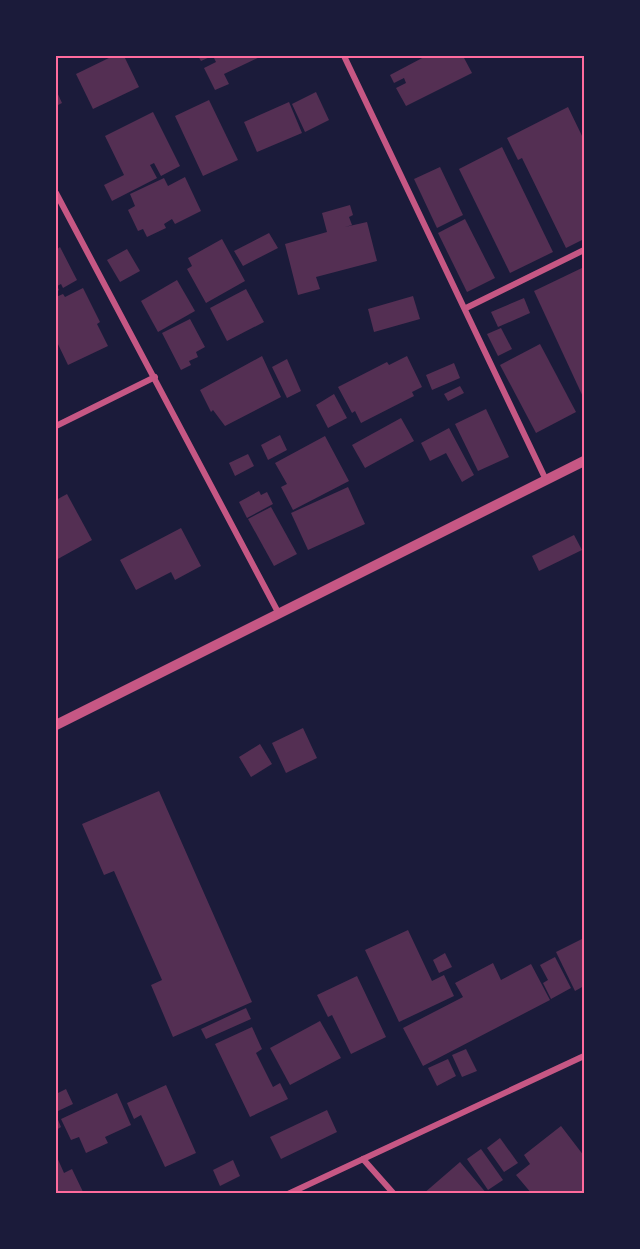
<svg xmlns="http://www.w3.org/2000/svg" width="640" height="1249" font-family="'Noto Serif',serif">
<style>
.building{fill:#542f53}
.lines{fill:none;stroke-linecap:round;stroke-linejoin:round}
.minor{stroke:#c65784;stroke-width:6}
.tertiary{stroke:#c65784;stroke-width:10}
.neatline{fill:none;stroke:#ff6b9d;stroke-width:2}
</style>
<rect width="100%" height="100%" fill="#1b1b3a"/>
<g class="building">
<path d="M 113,56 L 124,56 L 139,87 L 93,109 L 76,74 Z"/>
<path d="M 198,56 L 212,56 L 201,61 Z"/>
<path d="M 213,56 L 262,56 L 224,74 L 229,84 L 215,90 L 204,68 L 216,62 Z"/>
<path d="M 426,56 L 463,56 L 472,73 L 406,106 L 396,88 L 406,83 L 404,78 L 394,83 L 390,75 Z"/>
<path d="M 56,90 L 62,103 L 56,106 Z"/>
<path d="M 316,92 L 329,120 L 305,132 L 292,104 Z"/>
<path d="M 209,100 L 238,160 L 203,176 L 175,116 Z"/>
<path d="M 289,102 L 302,133 L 257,152 L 244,122 Z"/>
<path d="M 568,107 L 584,140 L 584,239 L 566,248 L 522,158 L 518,160 L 507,138 Z"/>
<path d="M 153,112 L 180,166 L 161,176 L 154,163 L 150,165 L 157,178 L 112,201 L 104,185 L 124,175 L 105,136 Z"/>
<path d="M 502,147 L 553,252 L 510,273 L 459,169 Z"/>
<path d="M 440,167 L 463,215 L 437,228 L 414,179 Z"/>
<path d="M 185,177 L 201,211 L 175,224 L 172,219 L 164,224 L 166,228 L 147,237 L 143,229 L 138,231 L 128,210 L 135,206 L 130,194 L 164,178 L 168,186 Z"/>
<path d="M 350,205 L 353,215 L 349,217 L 352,225 L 345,227 L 367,222 L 377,261 L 316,277 L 320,289 L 298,295 L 285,244 L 327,232 L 322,213 Z"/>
<path d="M 465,219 L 495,278 L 467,292 L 438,233 Z"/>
<path d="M 269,233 L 278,248 L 243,266 L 234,251 Z"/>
<path d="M 222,239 L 245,281 L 206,303 L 187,269 L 192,266 L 188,258 Z"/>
<path d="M 60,247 L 77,280 L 63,288 L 61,284 L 57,286 L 59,290 L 56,292 L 56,250 Z"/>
<path d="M 127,249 L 140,271 L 120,282 L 107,260 Z"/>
<path d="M 584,267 L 584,399 L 534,291 Z"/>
<path d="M 177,280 L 195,311 L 158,332 L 141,301 Z"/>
<path d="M 83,288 L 100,322 L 97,324 L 108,346 L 68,365 L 56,340 L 56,297 L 63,294 L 65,297 Z"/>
<path d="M 246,289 L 264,322 L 227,341 L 210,308 Z"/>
<path d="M 413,296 L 420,319 L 374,332 L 368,309 Z"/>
<path d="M 524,298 L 530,313 L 498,327 L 491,312 Z"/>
<path d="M 190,319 L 205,347 L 196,352 L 198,357 L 189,361 L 191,365 L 181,370 L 162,333 Z"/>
<path d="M 501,328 L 512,349 L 498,356 L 487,334 Z"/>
<path d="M 540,344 L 576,412 L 536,433 L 500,365 Z"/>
<path d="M 262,356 L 281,397 L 225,426 L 213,410 L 211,412 L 200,390 Z"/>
<path d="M 407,356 L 422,387 L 412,392 L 414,396 L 361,423 L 355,411 L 352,413 L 338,387 L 387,362 L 389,365 Z"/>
<path d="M 287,359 L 301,391 L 287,398 L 272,367 Z"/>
<path d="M 454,363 L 460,378 L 432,390 L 426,375 Z"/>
<path d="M 460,386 L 464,393 L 448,401 L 444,394 Z"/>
<path d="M 334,394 L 347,418 L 328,428 L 316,405 Z"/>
<path d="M 486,409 L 509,457 L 478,471 L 455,424 Z"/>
<path d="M 401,418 L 414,441 L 365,468 L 352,445 Z"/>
<path d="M 449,428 L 474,475 L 462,482 L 446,453 L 430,461 L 421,443 Z"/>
<path d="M 280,435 L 287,450 L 268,460 L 261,445 Z"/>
<path d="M 325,436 L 349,481 L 293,510 L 281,487 L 287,484 L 275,463 Z"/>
<path d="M 248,454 L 254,466 L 235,476 L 229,463 Z"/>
<path d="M 348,487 L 365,524 L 308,550 L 291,513 Z"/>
<path d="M 259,491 L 261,495 L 267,492 L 273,504 L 247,518 L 239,502 Z"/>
<path d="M 67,494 L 92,540 L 56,560 L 56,500 Z"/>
<path d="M 271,507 L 297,554 L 274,566 L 248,519 Z"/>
<path d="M 181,528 L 201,566 L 175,580 L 171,572 L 136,590 L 120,560 Z"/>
<path d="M 574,535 L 582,550 L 539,571 L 532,556 Z"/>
<path d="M 303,728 L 317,758 L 286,773 L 272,743 Z"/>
<path d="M 260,744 L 272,764 L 251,777 L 239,757 Z"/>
<path d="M 159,791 L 252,1002 L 173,1037 L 151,985 L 162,980 L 114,871 L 104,875 L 82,824 Z"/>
<path d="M 408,930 L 432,981 L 444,975 L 454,996 L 399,1022 L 365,950 Z"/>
<path d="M 584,938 L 584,986 L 575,991 L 556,952 Z"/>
<path d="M 445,953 L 452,967 L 439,973 L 433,960 Z"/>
<path d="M 555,957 L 571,988 L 551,999 L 543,983 L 548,980 L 540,965 Z"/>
<path d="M 493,963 L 501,980 L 531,964 L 550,1000 L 423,1066 L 403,1028 L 463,997 L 455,983 Z"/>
<path d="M 357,976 L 386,1037 L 351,1054 L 332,1015 L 328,1017 L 317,995 Z"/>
<path d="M 246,1008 L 251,1019 L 206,1039 L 201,1029 Z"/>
<path d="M 320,1021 L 341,1058 L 290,1085 L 270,1048 Z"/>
<path d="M 252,1027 L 262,1049 L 256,1053 L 273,1087 L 280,1083 L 288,1099 L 250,1117 L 215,1044 Z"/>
<path d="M 466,1049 L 477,1071 L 462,1077 L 452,1055 Z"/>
<path d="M 448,1059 L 456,1076 L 437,1086 L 428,1068 Z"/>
<path d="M 166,1085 L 196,1153 L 165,1167 L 141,1115 L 134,1119 L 127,1103 Z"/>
<path d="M 66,1089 L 73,1104 L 58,1111 L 56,1094 Z"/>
<path d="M 117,1093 L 131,1125 L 105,1137 L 108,1143 L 86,1153 L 79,1137 L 71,1140 L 61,1119 Z"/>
<path d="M 327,1110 L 337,1132 L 281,1159 L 270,1137 Z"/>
<path d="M 56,1115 L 61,1127 L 56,1130 Z"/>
<path d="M 561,1126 L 584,1156 L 584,1189 L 579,1194 L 532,1194 L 516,1175 L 530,1164 L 524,1155 Z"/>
<path d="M 500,1138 L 518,1163 L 504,1172 L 487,1148 Z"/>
<path d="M 481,1149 L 503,1180 L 488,1190 L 467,1159 Z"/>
<path d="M 56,1155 L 64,1173 L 72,1169 L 84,1194 L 56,1194 Z"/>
<path d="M 233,1160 L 240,1176 L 220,1186 L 213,1170 Z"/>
<path d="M 460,1162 L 487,1194 L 423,1194 Z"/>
</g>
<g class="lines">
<g class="minor">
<path d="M 344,56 L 546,480"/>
<path d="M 56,193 L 279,614"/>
<path d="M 466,308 L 584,250"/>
<path d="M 56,426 L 155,377"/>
<path d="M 363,1159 L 394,1194"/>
<path d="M 288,1194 L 584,1056"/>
</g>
<path class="tertiary" d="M 56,725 L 584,461"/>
</g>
<rect width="640" height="1249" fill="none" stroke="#1b1b3a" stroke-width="114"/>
<rect x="57" y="57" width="526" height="1135" class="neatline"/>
</svg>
